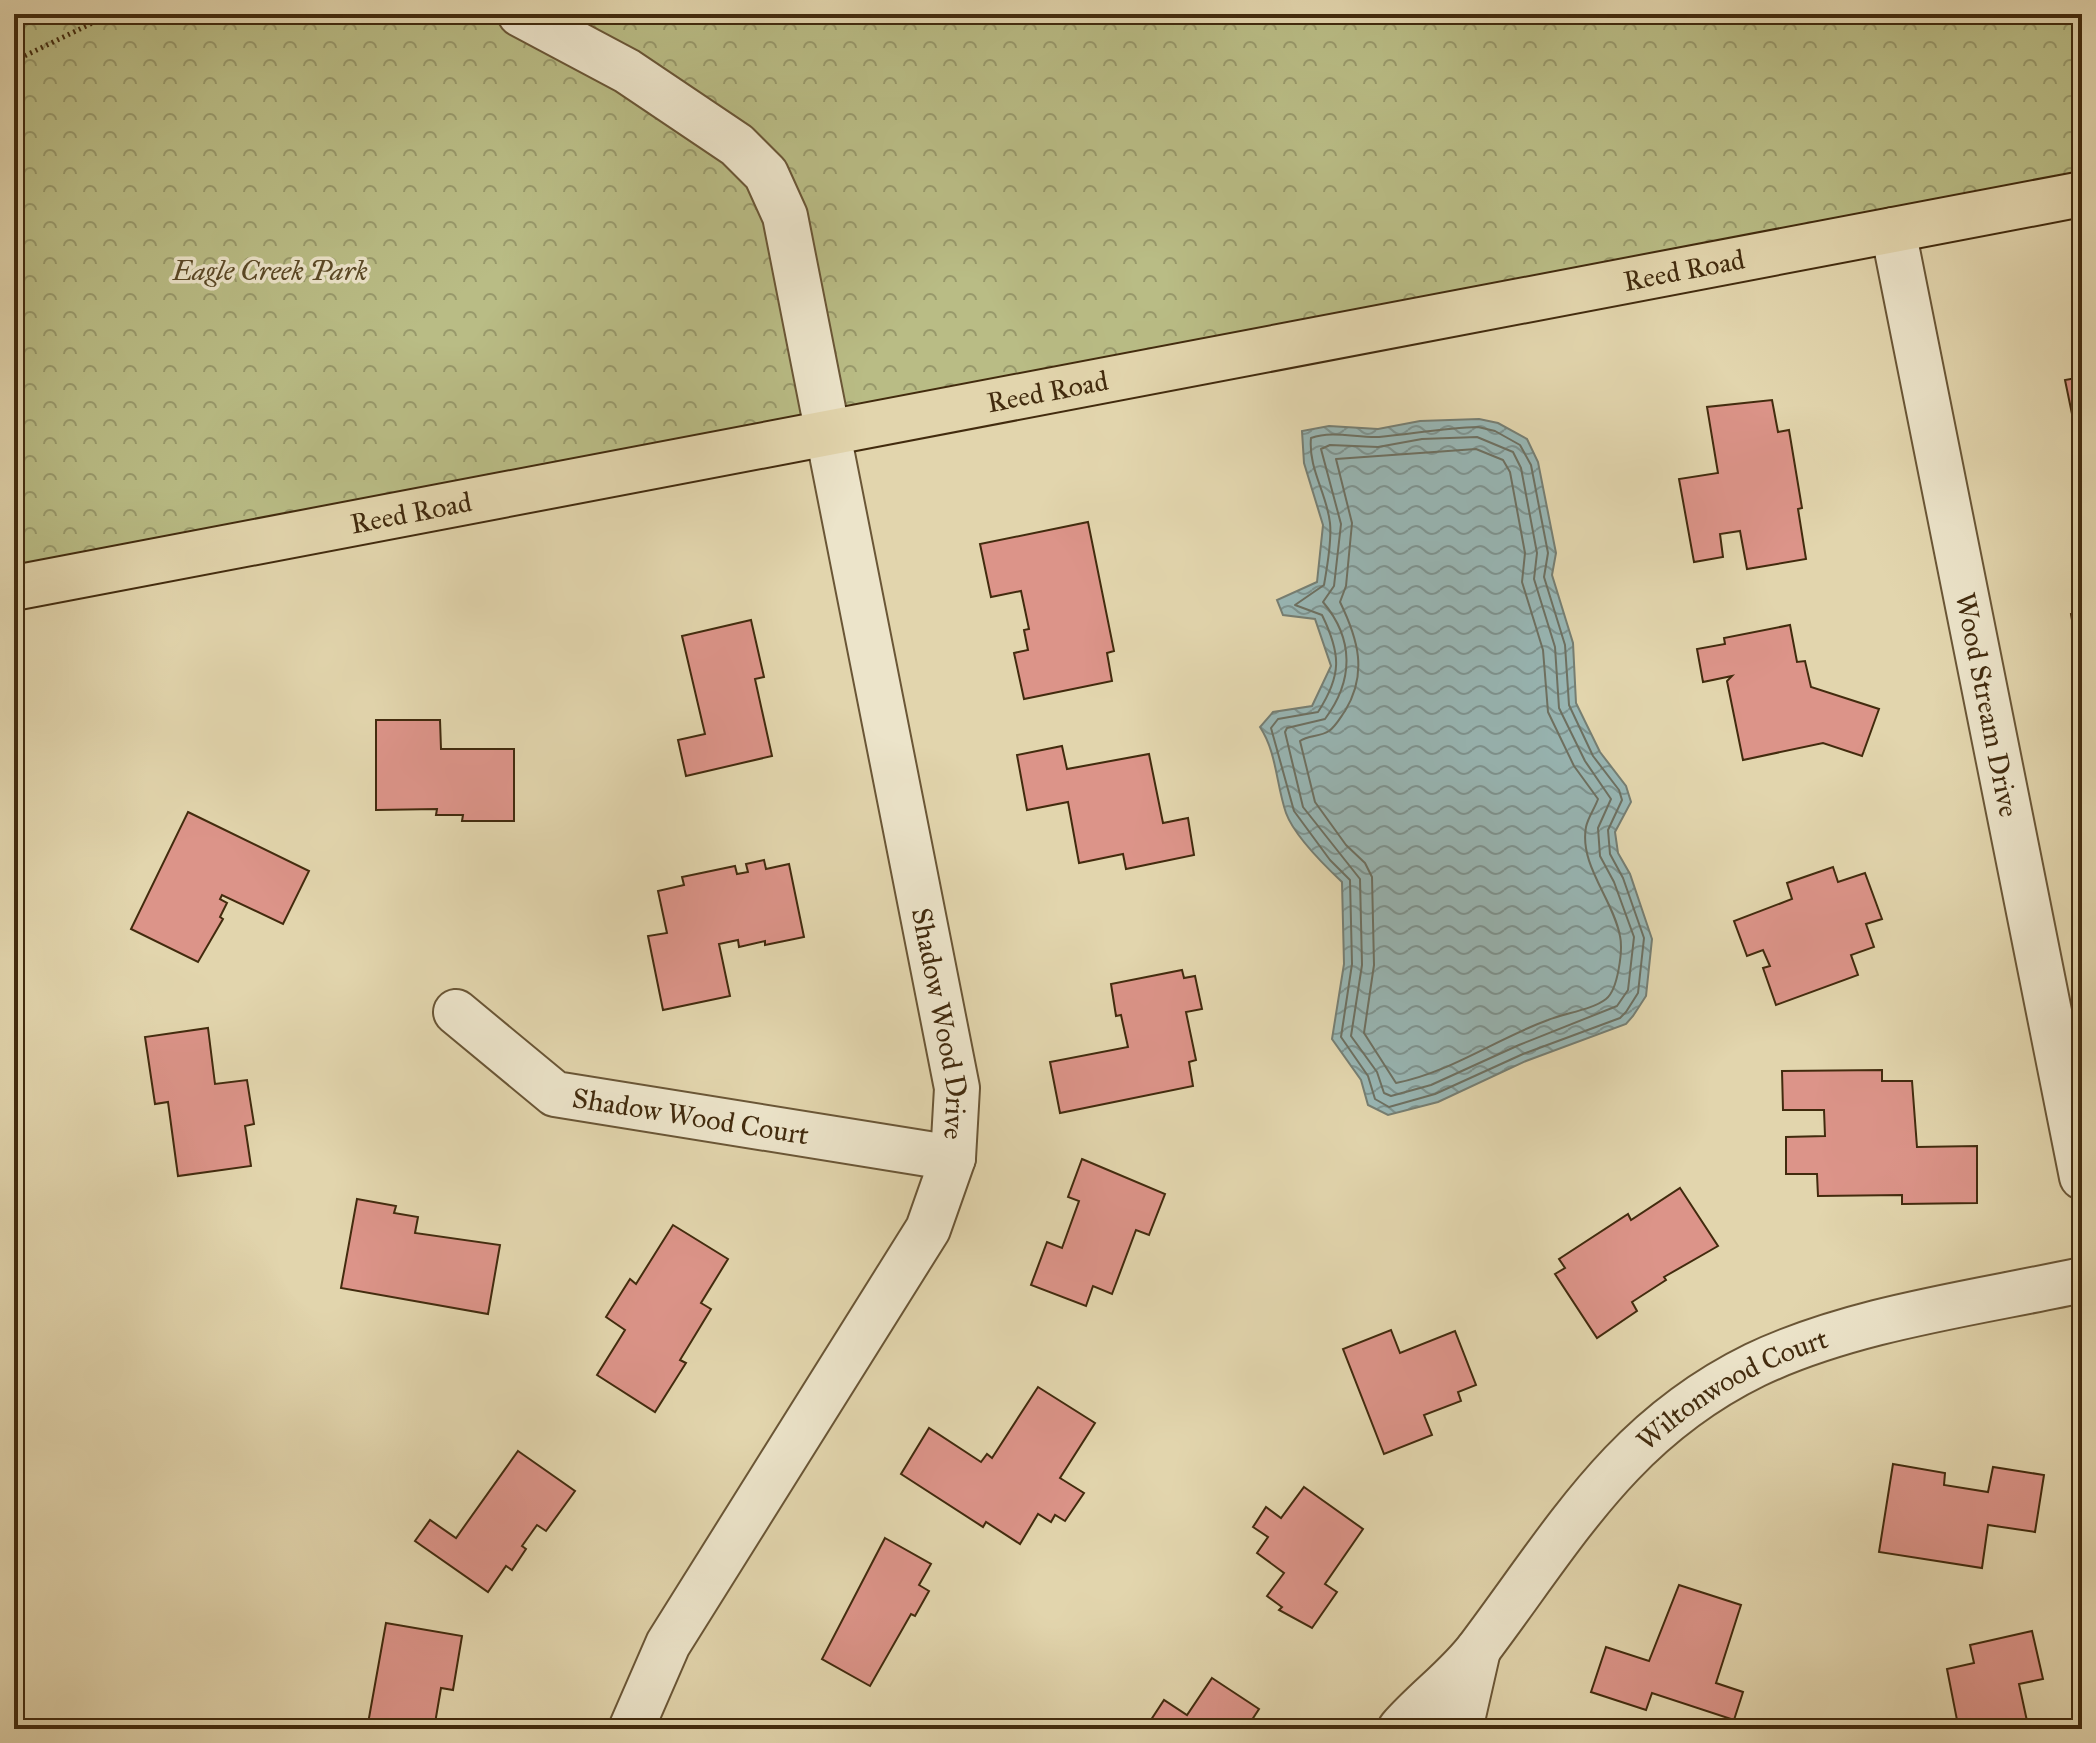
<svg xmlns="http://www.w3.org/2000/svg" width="2096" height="1743" font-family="'IM FELL Great Primer',serif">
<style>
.park{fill:url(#park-crowns);stroke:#7e744a;stroke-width:2}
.water{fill:url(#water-waves);stroke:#767e72;stroke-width:2}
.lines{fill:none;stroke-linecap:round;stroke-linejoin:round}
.shore{stroke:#6d7061;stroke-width:2}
.building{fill:#dc9489;stroke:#422b0e;stroke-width:2}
.minor-casing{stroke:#6a5636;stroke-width:48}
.major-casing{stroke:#422b0e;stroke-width:48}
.path{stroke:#422b0e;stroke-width:5;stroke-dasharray:2 4;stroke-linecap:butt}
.minor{stroke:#ece4ca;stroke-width:44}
.major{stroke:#e2d5ad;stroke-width:44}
.labels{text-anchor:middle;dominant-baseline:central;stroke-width:7;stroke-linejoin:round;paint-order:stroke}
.park-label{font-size:28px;font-style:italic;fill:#5a4826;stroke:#ece4ca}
.street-label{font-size:28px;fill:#422b0e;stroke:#ece4ca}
</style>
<defs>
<pattern id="park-crowns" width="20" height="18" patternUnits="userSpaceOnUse" patternTransform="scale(2)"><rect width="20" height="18" fill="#b9bc85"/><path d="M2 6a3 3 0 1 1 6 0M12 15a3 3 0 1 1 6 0" fill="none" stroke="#98996b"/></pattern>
<pattern id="water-waves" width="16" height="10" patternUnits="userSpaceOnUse" patternTransform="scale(2)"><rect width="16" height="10" fill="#98b6b4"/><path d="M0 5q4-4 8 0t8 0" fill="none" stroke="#7e9491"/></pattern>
</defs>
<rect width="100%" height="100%" fill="#e2d5ad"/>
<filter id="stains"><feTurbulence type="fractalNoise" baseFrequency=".0025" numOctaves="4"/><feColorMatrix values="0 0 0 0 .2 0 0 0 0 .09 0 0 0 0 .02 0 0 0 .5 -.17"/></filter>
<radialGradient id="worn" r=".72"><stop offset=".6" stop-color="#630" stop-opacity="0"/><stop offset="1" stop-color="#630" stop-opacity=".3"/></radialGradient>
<path class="park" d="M 14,14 L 2082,14 L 2082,186 L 14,579 Z"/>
<path class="water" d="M 1479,419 L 1498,423 L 1527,439 L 1538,462 L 1556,553 L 1552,575 L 1573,643 L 1576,703 L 1600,752 L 1626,786 L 1631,802 L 1615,832 L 1618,853 L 1630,874 L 1652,939 L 1646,996 L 1633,1016 L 1626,1024 L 1526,1061 L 1438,1102 L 1388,1115 L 1368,1105 L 1361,1080 L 1332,1039 L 1344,964 L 1342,882 C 1325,866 1294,835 1286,813 C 1276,784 1277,753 1260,727 L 1273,712 L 1312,706 L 1331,666 L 1315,619 L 1283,615 L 1277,600 L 1317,582 L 1323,525 L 1304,463 L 1302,431 L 1329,426 L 1378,429 L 1420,421 Z"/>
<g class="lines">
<g class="shore">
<path d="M 1478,427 L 1495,431 L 1520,445 L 1531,465 L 1548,553 L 1544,577 L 1565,645 L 1569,705 L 1593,756 L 1619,790 L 1622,800 L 1608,830 L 1610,854 L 1623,878 L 1644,938 L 1638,993 L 1626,1012 L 1620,1018 L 1523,1054 L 1435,1094 L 1389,1107 L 1375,1099 L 1368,1076 L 1341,1037 L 1352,964 L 1350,880 L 1330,860 L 1294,811 L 1271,728 L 1278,719 L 1318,712 C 1342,675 1341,654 1322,615 L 1295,605 L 1324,585 C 1327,567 1332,542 1330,523 C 1327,494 1308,468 1311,438 C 1333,430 1356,438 1379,437 C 1412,434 1444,428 1478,427 Z"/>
<path d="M 1477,437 L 1513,452 L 1521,468 L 1537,553 L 1534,579 L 1555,647 L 1559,708 L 1585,761 L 1611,799 L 1598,828 L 1600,856 L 1614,882 L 1634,937 L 1628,990 L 1617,1006 L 1519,1045 L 1431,1085 L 1391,1096 L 1384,1093 L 1377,1072 L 1351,1036 L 1362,965 L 1360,879 L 1303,807 L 1285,732 L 1287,728 L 1325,719 C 1354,680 1354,639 1323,602 L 1334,586 L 1341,524 L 1321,449 L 1330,445 L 1378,447 L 1422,439 Z"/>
<path d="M 1476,449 L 1503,460 L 1510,472 L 1525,553 L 1522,582 L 1543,650 L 1548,712 L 1574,766 L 1598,799 C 1595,808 1588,817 1586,827 C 1579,865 1613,899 1620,936 C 1623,950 1618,990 1606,999 C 1592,1010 1565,1013 1548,1020 C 1498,1038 1449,1073 1396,1083 L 1364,1033 L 1374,965 L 1372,877 L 1365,863 L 1346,845 L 1315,802 L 1300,741 C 1308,735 1320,737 1329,731 C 1336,726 1340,718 1345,711 C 1368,673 1358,639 1340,602 L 1346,586 L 1352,523 L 1336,459 Z"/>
</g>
</g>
<g class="building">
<path d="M 2082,377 L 2082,437 L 2077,438 L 2065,380 Z"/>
<path d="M 1772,400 L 1778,432 L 1789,430 L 1802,508 L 1798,509 L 1806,559 L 1747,569 L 1740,531 L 1720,534 L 1723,557 L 1694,562 L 1679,479 L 1718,473 L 1707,407 Z"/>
<path d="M 1088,522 L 1114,651 L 1107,653 L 1112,681 L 1024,699 L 1014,653 L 1028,650 L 1024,630 L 1029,629 L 1021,591 L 991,597 L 980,544 Z"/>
<path d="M 2082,612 L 2082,649 L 2077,650 L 2071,614 Z"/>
<path d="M 751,620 L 764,677 L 755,679 L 772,756 L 686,776 L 678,740 L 705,734 L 682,636 Z"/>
<path d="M 1790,625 L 1797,662 L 1805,661 L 1811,687 L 1879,709 L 1862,756 L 1823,743 L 1743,760 L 1727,681 L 1732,676 L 1703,682 L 1697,649 L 1725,644 L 1724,638 Z"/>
<path d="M 376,720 L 440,720 L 441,749 L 514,749 L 514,821 L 462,821 L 463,815 L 436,815 L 437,809 L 376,810 Z"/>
<path d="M 1062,746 L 1067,769 L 1149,754 L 1163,823 L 1188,818 L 1194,855 L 1126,869 L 1123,854 L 1079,863 L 1068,802 L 1027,810 L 1017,755 Z"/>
<path d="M 188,812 L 309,871 L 283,924 L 222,895 L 220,899 L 227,903 L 220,917 L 223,919 L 198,962 L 131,929 Z"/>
<path d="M 764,860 L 766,869 L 789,864 L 804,937 L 765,945 L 765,941 L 739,947 L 738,940 L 719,944 L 730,996 L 663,1010 L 648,936 L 667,933 L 658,891 L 684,885 L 682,877 L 735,866 L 737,874 L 748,872 L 746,864 Z"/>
<path d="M 1833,867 L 1838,882 L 1865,873 L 1882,919 L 1866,924 L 1874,947 L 1851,955 L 1858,975 L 1776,1005 L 1763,968 L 1770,966 L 1763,950 L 1747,956 L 1734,921 L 1792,899 L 1787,883 Z"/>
<path d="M 1182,970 L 1184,978 L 1195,976 L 1202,1009 L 1186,1012 L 1196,1060 L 1189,1062 L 1193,1086 L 1060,1113 L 1050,1062 L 1128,1047 L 1121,1015 L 1116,1016 L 1111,984 Z"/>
<path d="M 208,1028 L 215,1084 L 247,1080 L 254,1124 L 245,1126 L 251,1166 L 178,1176 L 168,1102 L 155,1104 L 145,1037 Z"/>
<path d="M 1882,1070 L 1882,1081 L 1912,1081 L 1917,1147 L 1977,1146 L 1977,1203 L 1902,1204 L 1902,1195 L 1818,1196 L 1817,1174 L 1786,1174 L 1786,1137 L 1825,1136 L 1824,1110 L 1783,1110 L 1782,1071 Z"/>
<path d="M 1082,1159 L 1165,1194 L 1149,1235 L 1136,1230 L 1112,1294 L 1093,1286 L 1086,1306 L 1031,1285 L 1047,1242 L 1062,1248 L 1079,1201 L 1068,1197 Z"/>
<path d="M 1680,1188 L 1718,1246 L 1664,1277 L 1666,1280 L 1632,1302 L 1637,1311 L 1597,1338 L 1555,1274 L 1565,1268 L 1559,1259 L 1628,1214 L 1631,1220 Z"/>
<path d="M 357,1199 L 396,1206 L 394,1213 L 418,1217 L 415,1233 L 500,1245 L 488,1314 L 341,1288 Z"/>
<path d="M 673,1225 L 728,1259 L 701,1303 L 711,1309 L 680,1360 L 686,1363 L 655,1412 L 597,1375 L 625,1330 L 606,1317 L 630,1279 L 636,1284 Z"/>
<path d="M 1391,1330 L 1400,1353 L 1455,1331 L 1476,1385 L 1458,1392 L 1461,1401 L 1424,1415 L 1432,1435 L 1384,1454 L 1343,1349 Z"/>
<path d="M 1038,1387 L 1095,1423 L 1060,1478 L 1084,1493 L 1065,1521 L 1055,1515 L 1051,1522 L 1038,1514 L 1020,1544 L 986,1522 L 983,1527 L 901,1474 L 929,1428 L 981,1462 L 987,1454 L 992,1458 Z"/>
<path d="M 518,1451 L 575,1491 L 546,1531 L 537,1525 L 522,1546 L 526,1549 L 512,1570 L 506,1566 L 488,1592 L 415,1541 L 430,1520 L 456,1538 Z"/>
<path d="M 1893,1464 L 1945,1473 L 1944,1485 L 1988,1492 L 1993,1467 L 2044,1475 L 2035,1532 L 1988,1525 L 1982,1568 L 1879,1552 Z"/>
<path d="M 1304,1487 L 1363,1529 L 1325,1584 L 1337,1592 L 1312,1628 L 1279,1610 L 1282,1607 L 1267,1596 L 1284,1573 L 1257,1553 L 1268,1537 L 1253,1527 L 1266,1507 L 1281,1518 Z"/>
<path d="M 885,1538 L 931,1564 L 919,1585 L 929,1591 L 915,1616 L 911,1614 L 870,1686 L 822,1659 Z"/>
<path d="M 1679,1585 L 1741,1605 L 1716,1683 L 1743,1692 L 1734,1720 L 1652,1693 L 1646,1710 L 1591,1692 L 1606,1647 L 1649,1661 Z"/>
<path d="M 386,1623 L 462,1636 L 453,1690 L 441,1688 L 434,1729 L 367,1729 Z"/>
<path d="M 2032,1631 L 2043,1679 L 2019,1684 L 2027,1721 L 2019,1722 L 2020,1729 L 1943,1729 L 1958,1725 L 1947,1669 L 1974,1663 L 1970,1645 Z"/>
<path d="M 1212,1678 L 1259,1709 L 1246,1729 L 1145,1729 L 1164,1700 L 1187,1715 Z"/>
</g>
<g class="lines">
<defs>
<g id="minor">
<path id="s1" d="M 520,14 L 627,71 L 737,145 L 766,174 L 785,216 L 957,1088 L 953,1158 L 928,1229 L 668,1644 L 631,1729"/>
<path id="s2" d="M 1893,230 L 2082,1177"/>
<path id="s3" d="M 456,1012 L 555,1094 L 953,1158"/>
<path id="s4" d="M 1400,1729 C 1425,1700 1458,1677 1480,1647 C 1565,1534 1622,1430 1755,1365 C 1854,1318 1976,1303 2082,1280"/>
<path d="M 1460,1729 L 1478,1650"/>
</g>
<g id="major">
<path id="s5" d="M 14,588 L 2082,194"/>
</g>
</defs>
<use href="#minor" class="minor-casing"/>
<use href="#major" class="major-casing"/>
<path class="path" d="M 14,61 L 111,14"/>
<use href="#minor" class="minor"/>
<use href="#major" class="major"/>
</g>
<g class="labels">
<g class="park-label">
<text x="270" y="270">Eagle Creek Park</text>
</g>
<g class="street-label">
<text stroke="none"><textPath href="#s5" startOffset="1700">Reed Road</textPath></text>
<text stroke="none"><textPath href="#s5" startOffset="1052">Reed Road</textPath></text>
<text stroke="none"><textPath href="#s5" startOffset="404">Reed Road</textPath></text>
<text stroke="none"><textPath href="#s2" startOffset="484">Wood Stream Drive</textPath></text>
<text stroke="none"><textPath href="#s1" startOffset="1164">Shadow Wood Drive</textPath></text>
<text stroke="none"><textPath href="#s3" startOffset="266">Shadow Wood Court</textPath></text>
<text stroke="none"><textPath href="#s4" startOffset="482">Wiltonwood Court</textPath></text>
</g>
</g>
<rect width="2096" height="1743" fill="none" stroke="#e2d5ad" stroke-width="48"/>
<rect x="16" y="16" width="2064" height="1711" fill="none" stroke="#422b0e" stroke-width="4"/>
<rect x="24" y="24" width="2048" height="1695" fill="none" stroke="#422b0e" stroke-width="2"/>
<rect width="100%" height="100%" filter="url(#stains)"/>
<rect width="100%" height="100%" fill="url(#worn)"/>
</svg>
